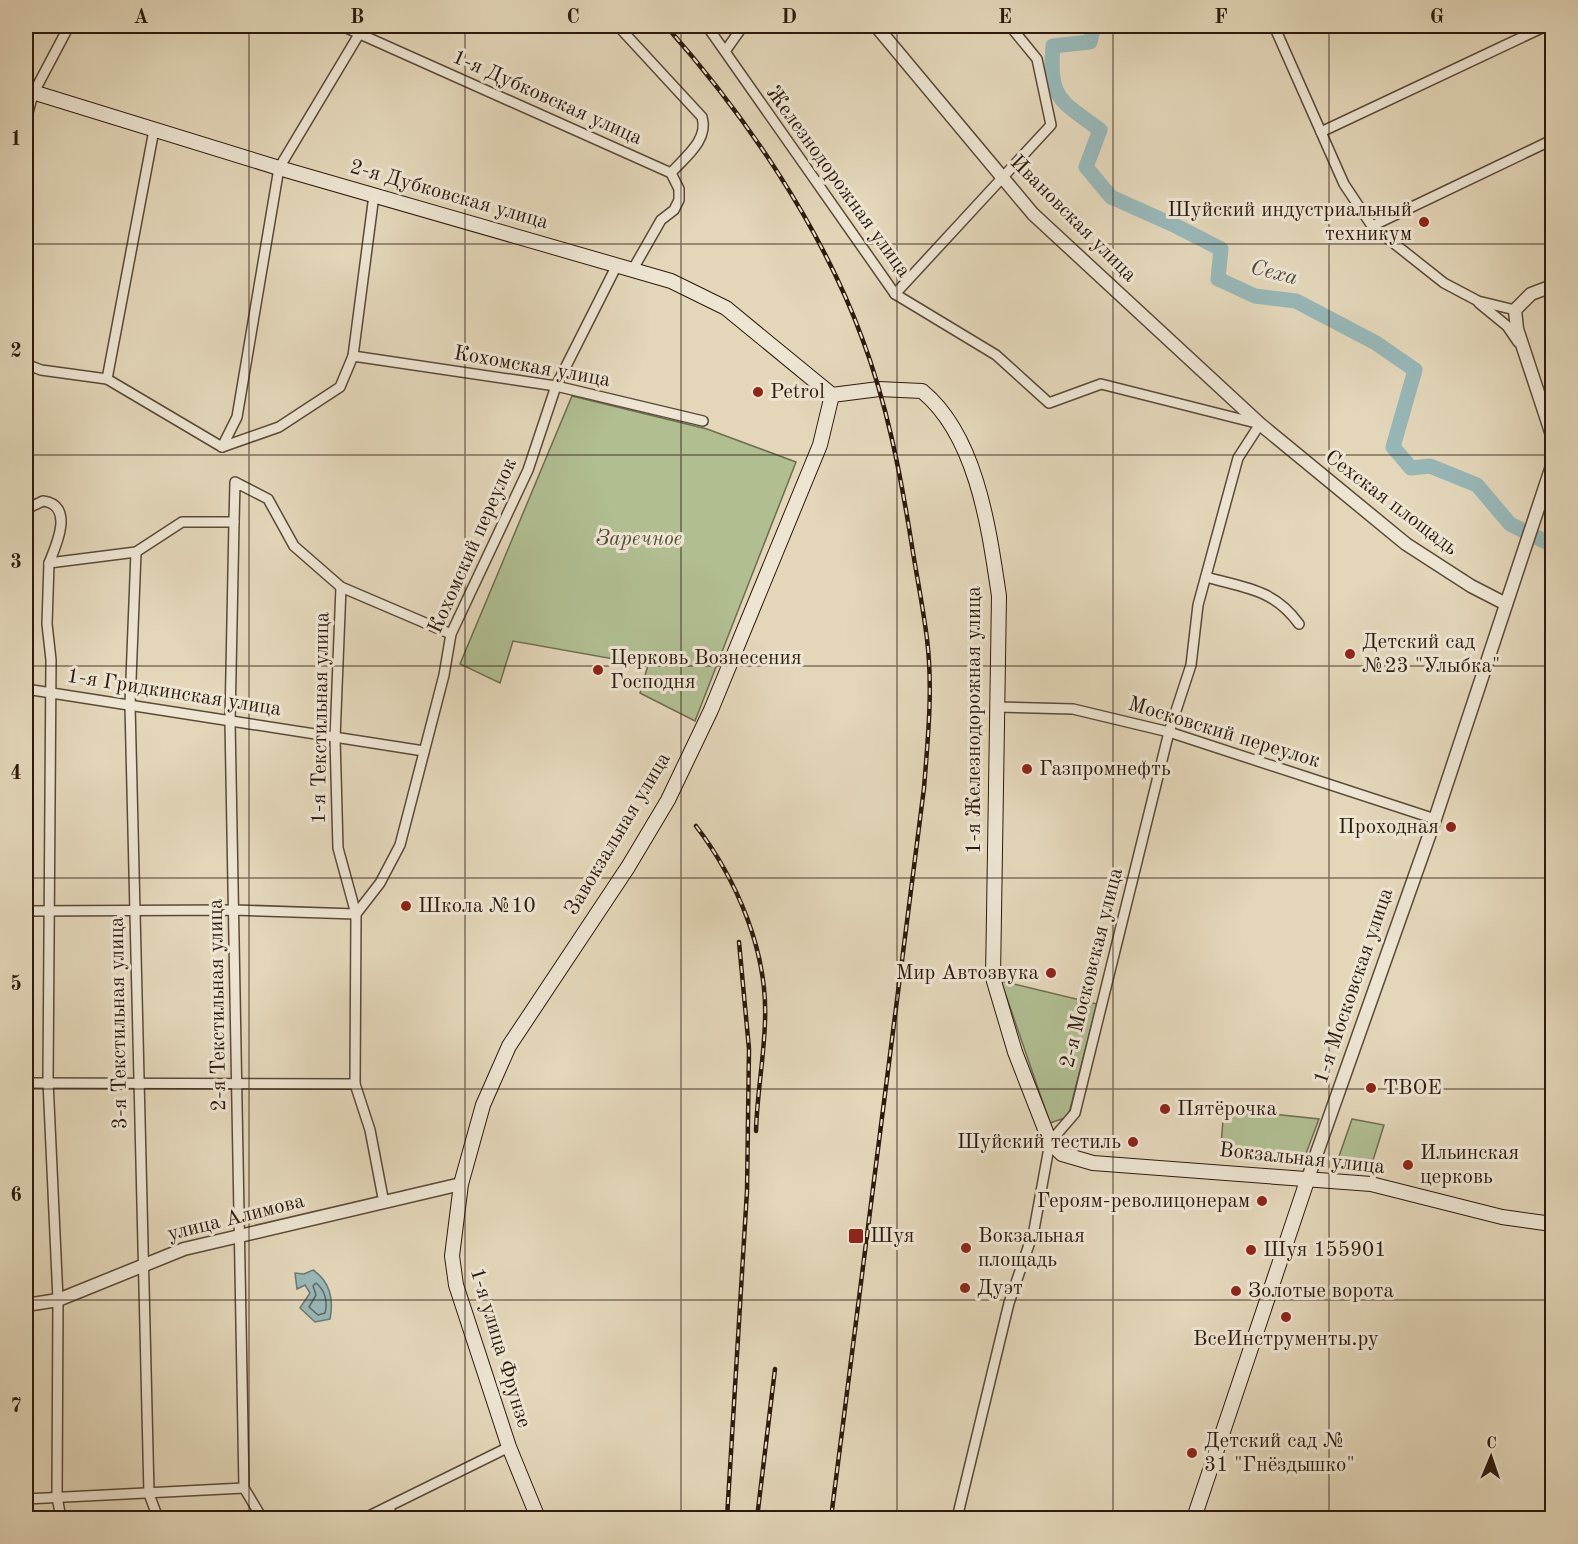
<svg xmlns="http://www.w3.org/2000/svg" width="1578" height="1544" font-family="'Old Standard TT',serif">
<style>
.green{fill:#b0be92;stroke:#6e6c50;stroke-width:1.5}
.water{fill:#97b7b7;stroke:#6d7873;stroke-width:1.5}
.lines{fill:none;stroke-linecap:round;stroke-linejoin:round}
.shore{stroke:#626862;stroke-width:1.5}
.river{stroke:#97b7b7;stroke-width:15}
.minor-casing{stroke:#5a4938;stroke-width:12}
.tertiary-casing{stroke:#5a4938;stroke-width:15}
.secondary-casing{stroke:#2d1a0d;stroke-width:16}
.minor{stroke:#ede4d2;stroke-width:9}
.tertiary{stroke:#ede4d2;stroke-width:12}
.secondary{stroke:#ede4d2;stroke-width:14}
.rail-casing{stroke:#2d1a0d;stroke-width:4.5}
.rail{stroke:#ede4d2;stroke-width:2;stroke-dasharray:7;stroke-linecap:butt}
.grid{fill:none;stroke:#2d1a0d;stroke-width:1.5;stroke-opacity:0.55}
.poi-dot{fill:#8f2418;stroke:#ede4d2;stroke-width:2}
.labels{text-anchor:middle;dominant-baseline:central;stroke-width:6;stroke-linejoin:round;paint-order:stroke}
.street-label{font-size:21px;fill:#2d1a0d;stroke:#ede4d2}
.poi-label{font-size:21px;fill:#2d1a0d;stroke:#ede4d2;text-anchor:start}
.park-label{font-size:21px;font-style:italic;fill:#544b35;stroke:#ede4d2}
.water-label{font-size:22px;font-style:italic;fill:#4d4940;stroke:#ede4d2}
.neatline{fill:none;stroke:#2d1a0d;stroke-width:2}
.grid-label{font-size:20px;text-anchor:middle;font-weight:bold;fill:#2d1a0d}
</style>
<rect width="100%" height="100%" fill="#e3d6b9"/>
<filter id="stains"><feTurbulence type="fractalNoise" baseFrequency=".00333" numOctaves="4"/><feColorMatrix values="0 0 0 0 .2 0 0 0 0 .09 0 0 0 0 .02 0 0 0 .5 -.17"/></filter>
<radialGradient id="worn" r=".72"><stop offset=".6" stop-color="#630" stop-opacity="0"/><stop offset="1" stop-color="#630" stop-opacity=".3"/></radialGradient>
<g class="green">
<path d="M 572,396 L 707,429 L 796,462 L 695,721 L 640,693 L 648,665 L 513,641 L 500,683 L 460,664 Z"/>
<path d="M 1001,981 L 1097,1004 L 1068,1117 L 1050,1123 Z"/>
<path d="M 1224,1109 L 1319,1119 L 1302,1164 L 1220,1156 Z"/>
<path d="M 1352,1119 L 1384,1125 L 1370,1170 L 1336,1165 Z"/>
</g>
<path class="water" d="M 313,1270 C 330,1281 334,1300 330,1319 L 315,1322 L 300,1308 L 310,1293 L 305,1285 L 297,1289 L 295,1273 L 304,1274 Z"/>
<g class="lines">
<path class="shore" d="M 316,1283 C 325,1290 328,1302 325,1313 L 318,1315 L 309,1307 L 316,1295 L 313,1286 Z"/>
<path class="river" d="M 1094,26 L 1090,42 L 1053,46 C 1048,99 1061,101 1100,130 L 1086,167 L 1111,197 L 1176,226 L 1221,249 L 1218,279 L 1255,296 L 1296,301 L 1376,343 L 1415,370 L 1393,447 L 1411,468 L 1430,466 L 1477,485 L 1510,524 L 1552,545"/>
<defs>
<g id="minor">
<path d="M 342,26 L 671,173"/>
<path d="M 618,26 L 702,117 C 709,140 685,157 671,173"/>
<path d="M 707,26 L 895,294 L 996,355 L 1049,403 L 1101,384 L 1260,424 L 1238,458 L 1198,605 L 1191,665 L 1169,732 L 1075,1113 L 1050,1142 L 1034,1230 L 1009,1303 L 957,1518"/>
<path d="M 1274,26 L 1344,184 L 1372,226 L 1444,283 L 1478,301 L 1515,310"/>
<path d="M 726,50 L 743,26"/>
<path d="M 26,120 L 33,94 L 69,26"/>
<path d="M 1321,132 L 1546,26"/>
<path d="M 1372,226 L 1552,140"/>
<path d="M 633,269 L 661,220 L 674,210 L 679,200 L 679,189 L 671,173"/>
<path d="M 895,294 L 1051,125 L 1037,59 L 1010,26"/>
<path d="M 1479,303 L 1507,326 L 1518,342"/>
<path d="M 353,356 L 556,386 L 703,421"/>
<path d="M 26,364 L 41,370 L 107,379 L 222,447 L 279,427 L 340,387 L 353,356 L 374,195"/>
<path d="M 107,379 L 154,130"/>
<path d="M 222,447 L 237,417 L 279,168 L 364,26"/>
<path d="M 26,509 L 43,501 C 75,505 56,546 49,563 L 136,552 L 182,522 L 234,522 L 235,482 L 268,499 L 294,546 L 341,587 L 451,634"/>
<path d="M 234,522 L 230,721 L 244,1488 L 262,1518"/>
<path d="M 136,552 L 130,705 L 149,1494 L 158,1518"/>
<path d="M 49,563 L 47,624 L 51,660 L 48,1081 L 58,1300 L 57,1497 L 61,1518"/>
<path d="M 1206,577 C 1245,588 1274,589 1299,624"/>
<path d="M 341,587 L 335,738 L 338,848 L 356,914 L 355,1084 L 370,1130 L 384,1203"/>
<path d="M 26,689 L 424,751"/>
<path d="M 997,707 L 1073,709 L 1169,732 L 1435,819"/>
<path d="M 26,911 L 235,910 L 356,914 L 380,883 L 400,845 L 444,675 L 451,634 L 528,470 L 556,386 L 617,265"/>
<path d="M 26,1083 L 355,1084"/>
<path d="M 26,1499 L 244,1488"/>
<path d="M 388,1507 L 394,1518"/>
<path d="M 365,1518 L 509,1447"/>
</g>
<g id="tertiary">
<path d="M 876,26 L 1033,214 L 1260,424 L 1406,544 L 1471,586 L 1506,604"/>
<path d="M 1552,286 L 1531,294 L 1515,310 L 1517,329 L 1552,435"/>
<path d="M 1308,1178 L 1435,819 L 1552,466"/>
<path d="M 26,1305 L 58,1300 L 184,1249 L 461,1184"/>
</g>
<g id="secondary">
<path d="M 26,90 L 279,168 L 671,281 L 726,308 L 832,395"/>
<path d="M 832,395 L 879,389 L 922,391 C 977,436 989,529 999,596 L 993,978 L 1015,1052 L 1050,1142 L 1062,1154 L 1093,1163 L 1371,1184 L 1502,1217 L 1552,1224"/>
<path d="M 538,1518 L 509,1447 L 456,1285 L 452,1256 L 461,1184 L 483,1105 L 509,1046 L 628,867 L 668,800 L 711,710 L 820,445 L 832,395"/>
<path d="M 1194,1518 L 1308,1178"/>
</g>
</defs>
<use href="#minor" class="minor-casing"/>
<use href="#tertiary" class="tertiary-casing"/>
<use href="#secondary" class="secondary-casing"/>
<use href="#minor" class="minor"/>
<use href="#tertiary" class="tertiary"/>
<use href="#secondary" class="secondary"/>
<defs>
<g id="rail">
<path d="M 666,26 C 745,115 821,226 862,338 C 887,404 900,472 911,540 C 916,573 923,606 927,639 C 933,688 928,738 924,788 L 831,1518"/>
<path d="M 696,826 C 737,880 768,952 765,1021 C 764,1058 757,1094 756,1131"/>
<path d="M 727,1518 L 747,1191 L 749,1049 L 739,942"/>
<path d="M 757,1518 L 775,1369"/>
</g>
</defs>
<use href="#rail" class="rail-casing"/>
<use href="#rail" class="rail"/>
</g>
<path class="grid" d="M 249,26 L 249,1518M 465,26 L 465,1518M 681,26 L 681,1518M 897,26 L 897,1518M 1113,26 L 1113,1518M 1329,26 L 1329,1518M 26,244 L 1552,244M 26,455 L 1552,455M 26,666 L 1552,666M 26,878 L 1552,878M 26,1089 L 1552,1089M 26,1300 L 1552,1300"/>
<g class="poi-dot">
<circle cx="1424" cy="222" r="6"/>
<circle cx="758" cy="392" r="6"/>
<circle cx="1350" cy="654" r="6"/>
<circle cx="598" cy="670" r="6"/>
<circle cx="1027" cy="769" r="6"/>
<circle cx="1451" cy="827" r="6"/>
<circle cx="406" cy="906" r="6"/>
<circle cx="1051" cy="973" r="6"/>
<circle cx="1371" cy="1088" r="6"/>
<circle cx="1165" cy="1109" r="6"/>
<circle cx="1133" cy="1142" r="6"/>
<circle cx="1408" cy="1165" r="6"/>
<circle cx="1262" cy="1201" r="6"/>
<rect x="848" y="1228" width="16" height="16" rx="3"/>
<circle cx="966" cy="1248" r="6"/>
<circle cx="1251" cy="1250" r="6"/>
<circle cx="965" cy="1288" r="6"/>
<circle cx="1236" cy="1291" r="6"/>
<circle cx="1286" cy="1317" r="6"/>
<circle cx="1192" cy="1453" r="6"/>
</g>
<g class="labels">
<g class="street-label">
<text transform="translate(547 98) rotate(24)">1-я Дубковская улица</text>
<text transform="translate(838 182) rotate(54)">Железнодорожная улица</text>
<text transform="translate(449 195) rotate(16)">2-я Дубковская улица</text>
<text transform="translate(1073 219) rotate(45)">Ивановская улица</text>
<text transform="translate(532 367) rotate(10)">Кохомская улица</text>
<text transform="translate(1391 503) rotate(37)">Сехская площадь</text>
<text transform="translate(473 546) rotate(-66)">Кохомский переулок</text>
<text transform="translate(174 693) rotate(9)">1-я Гридкинская улица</text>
<text transform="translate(321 718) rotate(-89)">1-я Текстильная улица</text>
<text transform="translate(974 720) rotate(-90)">1-я Железнодорожная улица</text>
<text transform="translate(1224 733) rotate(17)">Московский переулок</text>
<text transform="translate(618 834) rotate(-59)">Завокзальная улица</text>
<text transform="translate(1092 968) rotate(-76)">2-я Московская улица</text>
<text transform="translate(1354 986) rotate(-71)">1-я Московская улица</text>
<text transform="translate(218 1005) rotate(-91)">2-я Текстильная улица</text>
<text transform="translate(119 1023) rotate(-91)">3-я Текстильная улица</text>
<text transform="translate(1302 1159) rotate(6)">Вокзальная улица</text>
<text transform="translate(236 1218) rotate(-14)">улица Алимова</text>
<text transform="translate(500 1348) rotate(73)">1-я улица Фрунзе</text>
</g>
<g class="poi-label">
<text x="1412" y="210" text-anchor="end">Шуйский индустриальный<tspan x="1412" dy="24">техникум</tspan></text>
<text x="770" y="392">Petrol</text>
<text x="1362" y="642">Детский сад<tspan x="1362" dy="24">№23 "Улыбка"</tspan></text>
<text x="610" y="658">Церковь Вознесения<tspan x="610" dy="24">Господня</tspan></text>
<text x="1039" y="769">Газпромнефть</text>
<text x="1439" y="827" text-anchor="end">Проходная</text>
<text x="418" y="906">Школа №10</text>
<text x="1039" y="973" text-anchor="end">Мир Автозвука</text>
<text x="1383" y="1088">ТВОЕ</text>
<text x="1177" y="1109">Пятёрочка</text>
<text x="1121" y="1142" text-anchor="end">Шуйский тестиль</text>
<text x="1420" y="1153">Ильинская<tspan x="1420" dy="24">церковь</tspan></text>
<text x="1250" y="1201" text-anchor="end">Героям-револицонерам</text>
<text x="870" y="1236">Шуя</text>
<text x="978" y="1236">Вокзальная<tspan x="978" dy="24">площадь</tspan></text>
<text x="1263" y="1250">Шуя 155901</text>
<text x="977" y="1288">Дуэт</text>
<text x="1248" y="1291">Золотые ворота</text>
<text x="1286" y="1339" text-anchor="middle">ВсеИнструменты.ру</text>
<text x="1204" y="1441">Детский сад №<tspan x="1204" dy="24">31 "Гнёздышко"</tspan></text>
</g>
<g class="park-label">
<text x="639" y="539">Заречное</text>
</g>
<g class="water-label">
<text transform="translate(1274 273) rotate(14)">Сеха</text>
</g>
</g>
<rect width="1578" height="1544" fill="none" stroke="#e3d6b9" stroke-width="66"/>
<g transform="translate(1491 1457) rotate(2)" stroke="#ede4d2" stroke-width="4.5" paint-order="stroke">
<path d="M0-4.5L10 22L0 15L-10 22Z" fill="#2d1a0d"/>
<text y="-9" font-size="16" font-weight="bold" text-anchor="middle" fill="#2d1a0d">С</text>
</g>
<rect x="33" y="33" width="1512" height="1478" class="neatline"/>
<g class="grid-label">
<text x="141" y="23">A</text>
<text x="357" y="23">B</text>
<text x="573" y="23">C</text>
<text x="789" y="23">D</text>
<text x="1005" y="23">E</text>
<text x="1221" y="23">F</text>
<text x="1437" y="23">G</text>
<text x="16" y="145">1</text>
<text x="16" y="357">2</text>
<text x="16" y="568">3</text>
<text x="16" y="779">4</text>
<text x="16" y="990">5</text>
<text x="16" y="1201">6</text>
<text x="16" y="1412">7</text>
</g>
<rect width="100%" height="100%" filter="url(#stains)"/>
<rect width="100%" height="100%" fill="url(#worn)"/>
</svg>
